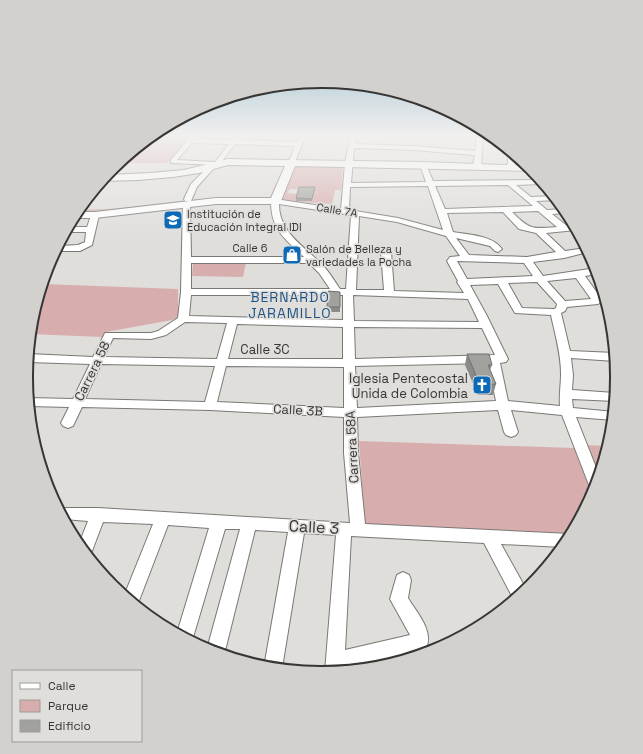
<svg xmlns="http://www.w3.org/2000/svg" width="643" height="754" font-family="'Space Grotesk',sans-serif">
<style>
.green{fill:#d8adae;fill-rule:evenodd}
.lines{fill:none;stroke-linecap:round;stroke-linejoin:round}
.street-casing{stroke:#7a7875;stroke-width:2}
.secondary-casing{stroke:#7a7875;stroke-width:2}
.street{fill:#fff;fill-rule:evenodd}
.secondary{fill:#fff;fill-rule:evenodd}
.wall{fill:#8a8b88}
.building{fill:#a1a29e;stroke:#71716f}
.labels{text-anchor:middle;dominant-baseline:central;stroke-width:3.5;stroke-linejoin:round;paint-order:stroke}
.far-street-label{font-size:11px;fill:#373634;stroke:#e0dedb}
.far-poi-label{font-size:11px;fill:#373634;stroke:#e0dedb;text-anchor:start}
.street-label{font-size:13px;fill:#373634;stroke:#e0dedb}
.poi-label{font-size:13px;fill:#373634;stroke:#e0dedb;text-anchor:end}
.neighbourhood-label{font-size:14px;letter-spacing:1px;fill:#1f5385;stroke:#e0dedb}
.near-street-label{font-size:16px;fill:#373634;stroke:#e0dedb}
.rim{fill:none;stroke:#373634;stroke-width:2}
</style>
<rect width="100%" height="100%" fill="#e0dedb"/>
<g class="green">
<path d="M 150,137 L 190,137 L 167,163 L 119,163 Z"/>
<path d="M 296,165 L 343,166 L 341,190 L 335,190 L 332,204 L 281,201 ZM 290,189 L 315,190 L 312,201 L 296,201 L 298,194 L 287,193 Z"/>
<path d="M 243,197 L 270,197 L 270,198 L 95,213 L 76,213 L 78,210 L 110,209 L 191,200 Z"/>
<path d="M 193,263 L 246,263 L 243,277 L 192,276 Z"/>
<path d="M 42,284 L 178,289 L 178,315 L 177,318 L 172,320 L 106,332 L 102,337 L 30,334 L 32,319 Z"/>
<path d="M 359,441 L 574,448 L 592,494 L 571,534 L 365,525 Z"/>
<path d="M 585,445 L 608,446 L 598,478 Z"/>
</g>
<g class="lines">
<defs>
<g id="street">
<path d="M 190,137 L 197,137 L 195,139 L 231,140 L 234,137 L 240,137 L 238,140 L 297,142 L 299,137 L 305,137 L 294,164 L 291,166 L 288,164 L 295,146 L 235,144 L 219,165 L 171,163 L 171,160 ZM 192,143 L 229,144 L 215,162 L 177,160 Z"/>
<path d="M 350,137 L 356,137 L 355,144 L 413,146 L 475,151 L 477,137 L 483,137 L 481,167 L 477,169 L 473,167 L 475,155 L 413,150 L 354,148 L 351,183 L 426,182 L 420,165 L 423,163 L 426,165 L 433,181 L 540,180 L 543,184 L 516,185 L 531,197 L 553,196 L 557,200 L 536,201 L 547,210 L 564,209 L 567,213 L 552,214 L 567,226 L 574,226 L 576,230 L 546,233 L 565,251 L 586,248 L 588,252 L 564,258 L 533,262 L 543,276 L 596,268 L 597,274 L 585,276 L 603,301 L 598,304 L 567,307 L 565,311 L 561,313 L 570,351 L 615,353 L 615,361 L 571,358 L 573,375 L 572,390 L 615,393 L 615,401 L 572,399 L 573,408 L 614,412 L 613,420 L 576,417 L 599,475 L 594,490 L 591,489 L 589,485 L 562,415 L 511,410 L 518,432 L 516,435 L 511,437 L 506,435 L 504,432 L 498,410 L 357,417 L 358,453 L 365,524 L 571,534 L 563,547 L 501,544 L 526,589 L 514,600 L 484,543 L 351,536 L 345,650 L 410,635 L 390,599 L 397,575 L 403,572 L 409,575 L 411,580 L 408,598 C 417,613 434,631 426,648 L 420,651 L 344,668 L 344,670 L 325,672 L 336,535 L 304,533 L 282,668 L 264,667 L 288,532 L 255,530 L 224,655 L 207,649 L 240,529 L 225,529 L 192,641 L 177,633 L 209,528 L 168,525 L 137,606 L 124,596 L 153,524 L 103,522 L 92,551 L 88,556 L 79,544 L 88,521 L 64,519 L 58,508 L 98,508 L 350,523 L 344,453 L 344,417 L 210,410 L 82,407 L 73,426 L 68,428 L 63,426 L 61,423 L 69,407 L 29,406 L 28,398 L 73,399 L 90,364 L 28,362 L 28,354 L 93,357 L 105,333 L 151,333 L 158,331 L 178,318 L 181,292 L 183,202 L 186,202 L 190,204 L 191,257 L 304,257 C 284,238 271,230 271,201 L 275,199 L 341,209 L 345,164 ZM 508,185 L 533,206 L 445,209 L 435,186 ZM 428,186 L 443,230 L 398,218 L 349,210 L 350,187 ZM 279,204 L 351,215 L 346,289 L 340,289 C 335,282 331,275 326,269 C 308,248 279,235 279,204 ZM 538,211 L 557,227 C 532,229 530,230 512,212 ZM 503,212 L 519,229 L 536,233 L 556,252 L 527,257 L 469,255 L 456,238 L 490,246 L 495,251 L 498,252 L 502,249 C 492,235 469,235 453,232 L 447,213 ZM 359,216 L 397,222 L 446,236 L 460,256 L 450,257 L 447,261 L 458,281 L 457,282 L 464,293 L 394,291 L 391,252 L 386,249 L 381,252 L 384,290 L 356,290 ZM 457,261 L 524,263 L 533,276 L 467,279 ZM 191,263 L 309,263 L 319,273 L 330,289 L 191,289 ZM 576,278 L 591,299 L 565,301 L 547,281 ZM 537,282 L 557,304 L 556,308 L 554,309 L 522,308 L 508,283 ZM 498,284 L 515,313 L 551,315 C 555,334 561,354 561,374 C 561,385 559,395 560,406 L 508,401 L 500,363 L 506,362 L 508,359 L 487,316 L 470,285 ZM 191,295 L 343,295 L 343,320 L 189,316 ZM 353,295 L 468,299 L 479,322 L 354,321 ZM 185,322 L 227,323 L 217,359 L 104,357 L 113,338 L 151,339 L 166,335 ZM 237,324 L 343,327 L 343,359 L 228,359 ZM 354,327 L 482,328 L 495,355 L 355,359 ZM 488,363 L 496,401 L 357,408 L 355,366 ZM 101,364 L 215,366 L 205,402 L 85,399 ZM 226,366 L 344,367 L 344,408 L 217,402 Z"/>
<path d="M 510,151 L 515,156 L 515,168 L 511,170 L 507,168 L 509,153 Z"/>
<path d="M 210,166 L 214,168 L 197,187 L 191,201 L 185,201 L 184,199 L 191,184 L 208,167 Z"/>
<path d="M 92,213 L 95,213 L 99,215 L 92,245 L 80,251 L 55,251 L 58,246 L 78,245 L 85,242 L 86,232 L 65,232 L 68,227 L 87,227 Z"/>
</g>
<path id="secondary" d="M 228,159 L 423,162 L 528,166 L 533,171 L 295,166 L 281,201 L 275,204 L 216,204 L 95,218 L 73,218 L 77,212 L 95,212 L 216,198 L 271,198 L 285,166 L 228,165 L 199,173 L 173,177 L 138,180 L 102,181 L 107,175 L 150,173 L 184,170 Z"/>
</defs>
<use href="#street" class="street-casing"/>
<use href="#secondary" class="secondary-casing"/>
<use href="#street" class="street"/>
<use href="#secondary" class="secondary"/>
</g>
<g class="wall">
<path d="M 315,187 L 312,201 L 296,201 L 296,198 Z"/>
<path d="M 328,291 L 340,292 L 340,312 L 327,312 Z"/>
<path d="M 467,354 L 492,365 L 490,370 L 496,384 L 493,395 L 478,395 L 465,365 Z"/>
</g>
<g class="building">
<path d="M 299,187 L 315,187 L 312,199 L 296,198 Z"/>
<path d="M 328,291 L 340,292 L 340,307 L 327,307 Z"/>
<path d="M 467,354 L 489,354 L 492,365 L 488,365 L 496,384 L 480,385 Z"/>
</g>
<linearGradient id="sky" x2="0" y2="1"><stop stop-color="#80afc3"/><stop offset="0.56" stop-color="#f1f0ef"/><stop offset="1" stop-color="#f1f0ef" stop-opacity="0"/></linearGradient>
<rect width="643" height="243" fill="url(#sky)"/>
<defs>
<symbol id="school-square" viewBox="-11 -11 22 22"><rect x="-9" y="-9" width="18" height="18" rx="4" fill="#0d6ab7" stroke="#e0dedb"/><path d="M0-5L7-2L0 1L-7-2ZM-4 1L0 2.5L4 1V4Q0 6-4 4Z" fill="#fff"/></symbol>
<symbol id="shop-square" viewBox="-11 -11 22 22"><rect x="-9" y="-9" width="18" height="18" rx="4" fill="#0d6ab7" stroke="#e0dedb"/><path d="M-5-2.5h2.3a2.7 3.5 0 0 1 5.4 0H5L5.5 6h-11ZM-1.5-2.5h3a1.5 2.3 0 0 0-3 0Z" fill="#fff"/></symbol>
<symbol id="church-square" viewBox="-11 -11 22 22"><rect x="-9" y="-9" width="18" height="18" rx="4" fill="#0d6ab7" stroke="#e0dedb"/><path d="M-1.2-6h2.4v3.5h3.3v2.4h-3.3V6h-2.4V-.1h-3.3v-2.4h3.3Z" fill="#fff"/></symbol>
</defs>
<g fill-rule="evenodd">
<use href="#school-square" x="162" y="209" width="22" height="22"/>
<use href="#shop-square" x="281" y="244" width="22" height="22"/>
<use href="#church-square" x="471" y="374" width="22" height="22"/>
</g>
<g class="labels">
<g class="far-street-label">
<text transform="translate(337 210) rotate(9)">Calle 7A</text>
<text x="250" y="248">Calle 6</text>
</g>
<g class="far-poi-label">
<text x="187" y="214">Institución de<tspan x="187" dy="13">Educación Integral IDI</tspan></text>
<text x="306" y="249">Salón de Belleza y<tspan x="306" dy="13">variedades la Pocha</tspan></text>
</g>
<g class="street-label">
<text x="265" y="349">Calle 3C</text>
<text transform="translate(92 371) rotate(-64)">Carrera 58</text>
<text transform="translate(298 410) rotate(3)">Calle 3B</text>
<text transform="translate(352 447) rotate(-93)">Carrera 58A</text>
</g>
<g class="poi-label">
<text x="468" y="378">Iglesia Pentecostal<tspan x="468" dy="15">Unida de Colombia</tspan></text>
</g>
<g class="neighbourhood-label">
<text x="290" y="297">BERNARDO<tspan x="290" dy="16">JARAMILLO</tspan></text>
</g>
<g class="near-street-label">
<text transform="translate(314 527) rotate(3)">Calle 3</text>
</g>
</g>
<path d="M0 0H643V754H0ZM321 88H322A288 288 0 0 1 610 376V378A288 288 0 0 1 322 666H321A288 288 0 0 1 33 378V376A288 288 0 0 1 321 88Z" fill="#d2d1ce" fill-rule="evenodd"/>
<path class="rim" d="M321 88H322A288 288 0 0 1 610 376V378A288 288 0 0 1 322 666H321A288 288 0 0 1 33 378V376A288 288 0 0 1 321 88Z"/>
<rect x="12" y="670" width="130" height="72" fill="#e0dedb" stroke="#9c9b98"/>
<rect x="20" y="683" width="20" height="6" fill="#ffffff" stroke="#9c9b98"/>
<text x="48" y="690" font-size="12" fill="#373634">Calle</text>
<rect x="20" y="700" width="20" height="12" fill="#d8adae" stroke="#9c9b98"/>
<text x="48" y="710" font-size="12" fill="#373634">Parque</text>
<rect x="20" y="720" width="20" height="12" fill="#a1a29e" stroke="#9c9b98"/>
<text x="48" y="730" font-size="12" fill="#373634">Edificio</text>
</svg>
